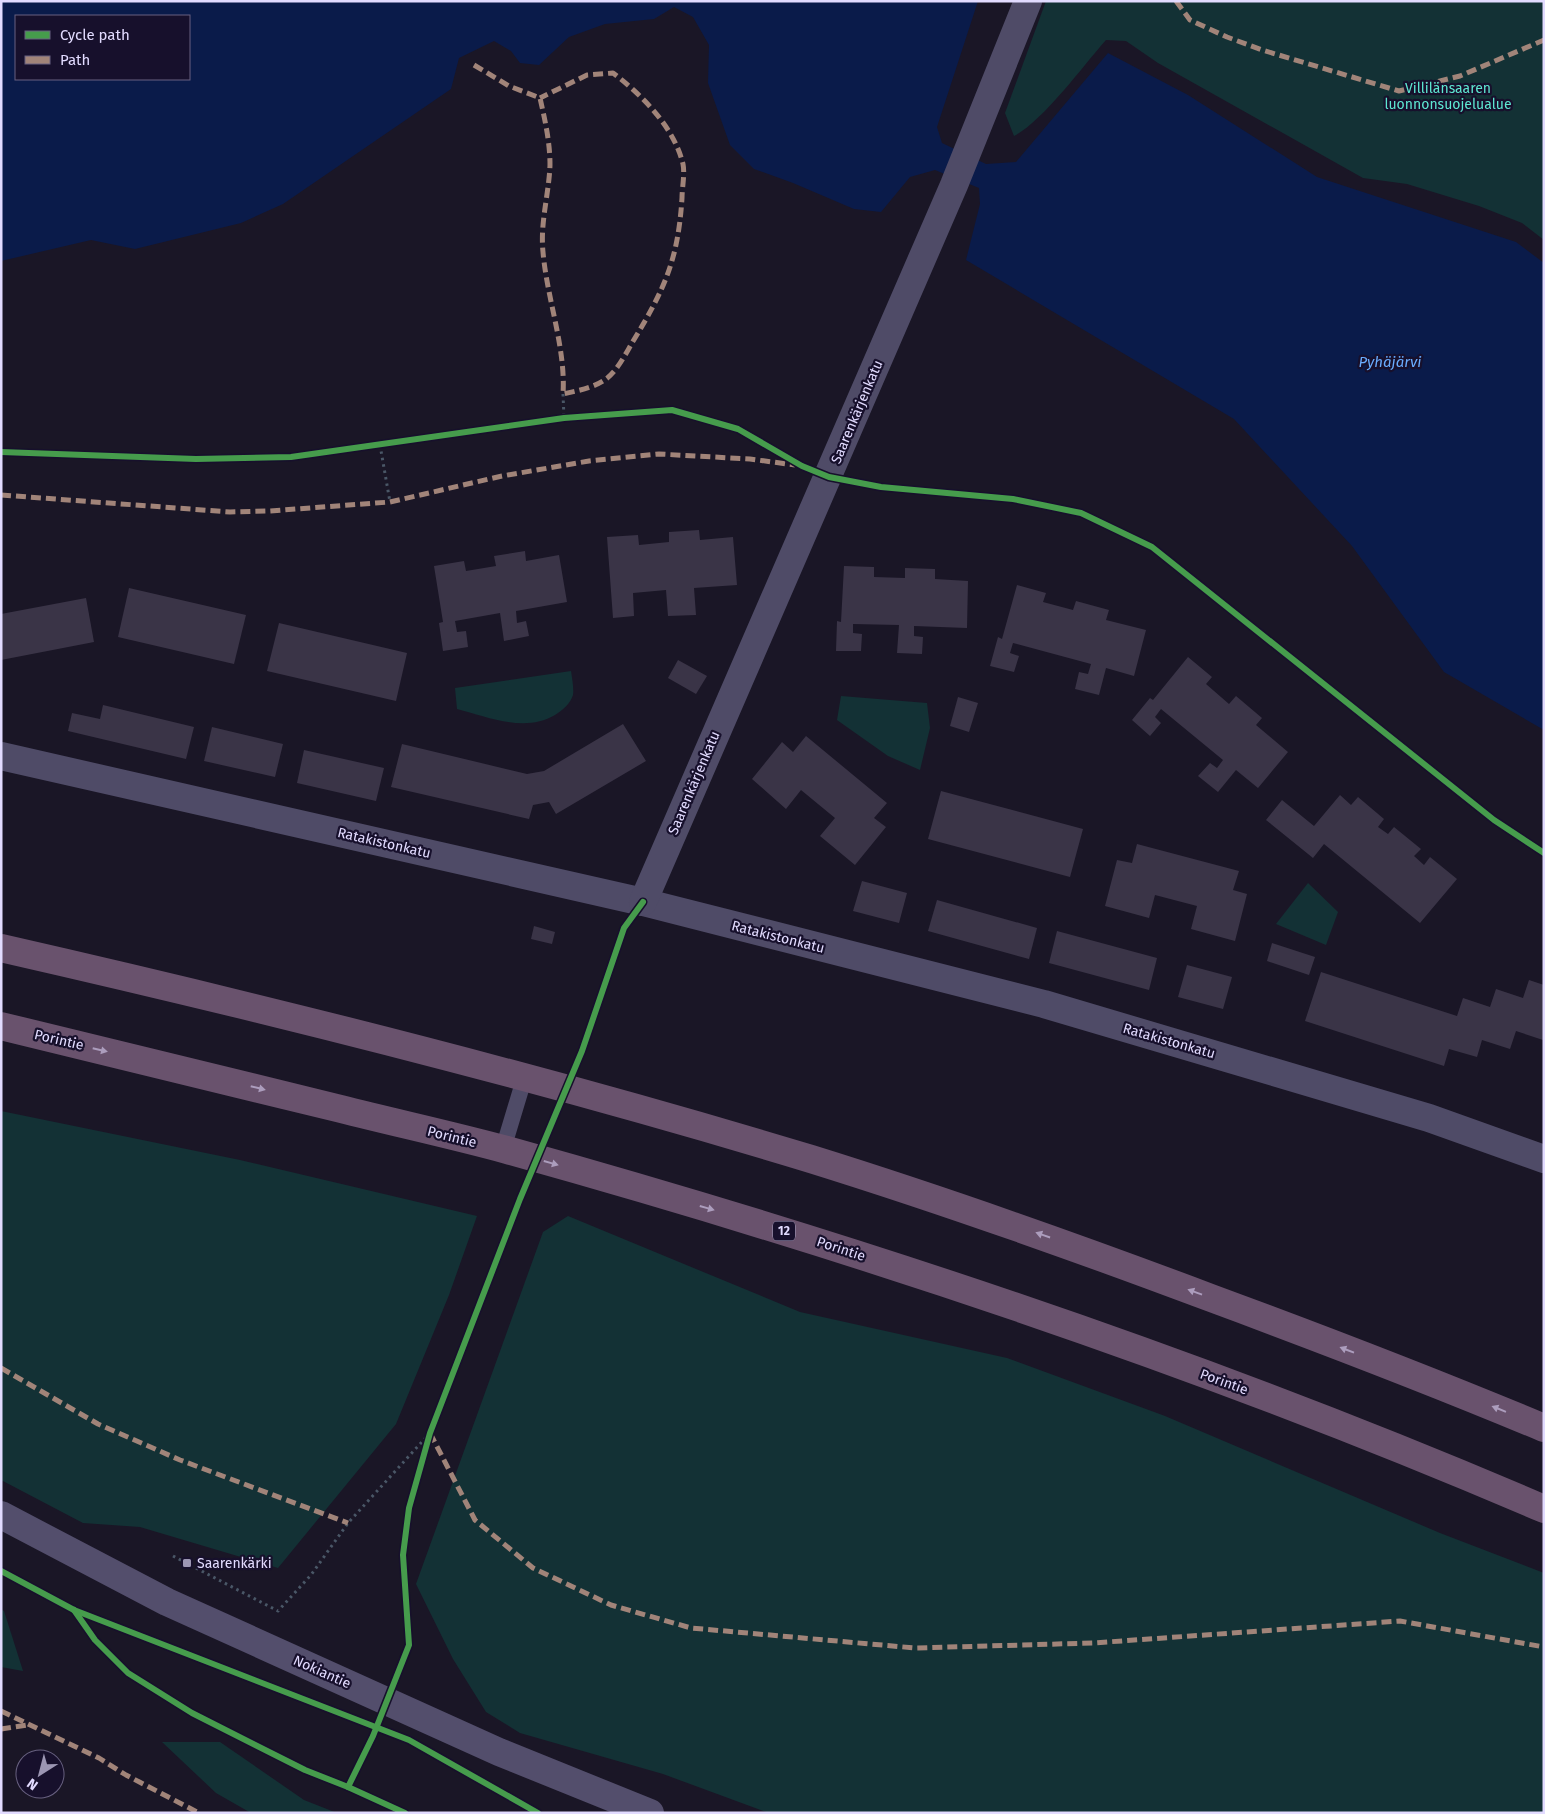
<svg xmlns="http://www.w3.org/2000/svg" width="1545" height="1814" font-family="'Fira Sans',sans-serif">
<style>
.green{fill:#133135}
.water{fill:#0a1b4a;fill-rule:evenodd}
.building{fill:#3a3447}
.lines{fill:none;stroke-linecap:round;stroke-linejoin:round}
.path{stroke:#4a5767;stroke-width:3;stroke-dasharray:2.5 4;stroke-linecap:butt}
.service{stroke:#4f4b67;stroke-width:16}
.minor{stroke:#4f4b67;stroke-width:28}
.secondary{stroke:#534e6c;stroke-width:28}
.motorway{stroke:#69526d;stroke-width:28}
.quiet{stroke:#a18479;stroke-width:5;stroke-dasharray:10 5;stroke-linecap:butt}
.cycleway-casing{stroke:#17102c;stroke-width:9}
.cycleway{stroke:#469c4c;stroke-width:6}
.oneway{fill:#ac9dbd}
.poi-dot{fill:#9c96b3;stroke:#17102c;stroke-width:2}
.labels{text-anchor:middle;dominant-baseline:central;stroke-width:4.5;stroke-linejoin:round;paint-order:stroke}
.shield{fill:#17102c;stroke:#a59ec0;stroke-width:1}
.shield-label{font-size:12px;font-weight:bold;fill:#e2dbff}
.park-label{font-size:14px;fill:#5ee8d2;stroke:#17102c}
.street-label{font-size:14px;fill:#e2dbff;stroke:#17102c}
.poi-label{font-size:14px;fill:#e2dbff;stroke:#17102c;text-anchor:start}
.water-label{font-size:15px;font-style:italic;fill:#69acff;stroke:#17102c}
</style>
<rect width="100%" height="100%" fill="#1a1626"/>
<g class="green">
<path d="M 1046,1 L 1544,1 L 1544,240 L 1522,223 L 1479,206 L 1407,184 L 1363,178 L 1158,63 L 1126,41 L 1106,40 C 1083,66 1042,122 1014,136 L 1005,113 Z"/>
<path d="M 571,671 C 572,678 574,688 573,695 C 570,704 563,710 555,715 C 525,733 488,717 457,709 L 455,688 Z"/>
<path d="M 841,696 L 927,703 L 930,728 L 920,770 L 888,756 L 837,720 Z"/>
<path d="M 1308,883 L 1338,912 L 1326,945 L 1276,924 Z"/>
<path d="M 1,1111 L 240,1160 L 477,1216 L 449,1295 L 396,1424 L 278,1568 L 140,1527 L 83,1523 L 1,1480 Z"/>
<path d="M 568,1216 L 800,1312 L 1007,1358 L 1165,1416 L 1440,1533 L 1544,1573 L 1544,1813 L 769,1813 L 663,1774 L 520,1733 L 486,1712 L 453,1659 L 416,1584 L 543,1232 Z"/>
<path d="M 1,1609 L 4,1611 L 23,1671 L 1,1667 Z"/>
<path d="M 162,1742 L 220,1742 L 304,1800 L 337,1813 L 251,1813 L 216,1793 Z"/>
</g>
<path class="water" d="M 1,1 L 978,1 L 937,127 L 942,143 L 986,164 L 1016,162 L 1108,53 L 1188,95 L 1317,177 L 1516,242 L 1544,263 L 1544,730 L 1444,672 L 1352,546 L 1234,419 L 966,260 L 980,204 L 979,188 L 935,170 L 910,177 L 881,212 L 854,209 L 793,183 L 754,169 L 730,145 L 708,83 L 709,45 L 693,17 L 674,7 L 654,19 L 605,24 L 569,37 L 539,65 L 520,63 L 511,51 L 494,41 L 459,58 L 451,89 L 283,204 L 241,223 L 135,249 L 91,240 L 1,261 ZM 16,16 L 189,16 L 189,79 L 16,79 Z"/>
<g class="building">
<path d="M 699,530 L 700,540 L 733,537 L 737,585 L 694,588 L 696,615 L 668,616 L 666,590 L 633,593 L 634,616 L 613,618 L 607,537 L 638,535 L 639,545 L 669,542 L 669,532 Z"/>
<path d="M 525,551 L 526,561 L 559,555 L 567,602 L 516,611 L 517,623 L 526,621 L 529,636 L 504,641 L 500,613 L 455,621 L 457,632 L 466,631 L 468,647 L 443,651 L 439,623 L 443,622 L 434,566 L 464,561 L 466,571 L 496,566 L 494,556 Z"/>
<path d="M 844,566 L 874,567 L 874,577 L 905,578 L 905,568 L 935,569 L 935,579 L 968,581 L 967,628 L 914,626 L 914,636 L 923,637 L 922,654 L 897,653 L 899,625 L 853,624 L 853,633 L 862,634 L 861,651 L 836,651 L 837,621 L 841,622 Z"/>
<path d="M 1017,585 L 1046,593 L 1043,602 L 1073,610 L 1076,601 L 1109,610 L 1106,620 L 1146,630 L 1134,676 L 1106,668 L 1099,695 L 1075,689 L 1079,672 L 1088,674 L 1091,664 L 1013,643 L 1010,653 L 1019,656 L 1014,672 L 990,666 L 998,637 L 1002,639 Z"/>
<path d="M 129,588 L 246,615 L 234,664 L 118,637 Z"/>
<path d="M 86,598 L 94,642 L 1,660 L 1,614 Z"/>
<path d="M 279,623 L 407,653 L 396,701 L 267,671 Z"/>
<path d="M 1188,657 L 1212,677 L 1206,684 L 1229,704 L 1236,696 L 1262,718 L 1256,725 L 1288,752 L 1258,788 L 1236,770 L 1218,792 L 1198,776 L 1210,763 L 1217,768 L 1223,760 L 1161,709 L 1155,717 L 1161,723 L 1150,736 L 1132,720 L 1150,698 L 1153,700 Z"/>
<path d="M 678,660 L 707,676 L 696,694 L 668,678 Z"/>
<path d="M 958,697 L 978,703 L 969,732 L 950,726 Z"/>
<path d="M 103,705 L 194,727 L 186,759 L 68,731 L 72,713 L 100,719 Z"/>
<path d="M 623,724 L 646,761 L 556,814 L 549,802 L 533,805 L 529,819 L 391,787 L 402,744 L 527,774 L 544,771 Z"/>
<path d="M 212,727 L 283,744 L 275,777 L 204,761 Z"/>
<path d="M 806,736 L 887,803 L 874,818 L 886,827 L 855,865 L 820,836 L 835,818 L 801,790 L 786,809 L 752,779 L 782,742 L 793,752 Z"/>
<path d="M 304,750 L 384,768 L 376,801 L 297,783 Z"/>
<path d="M 941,791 L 1083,829 L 1070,877 L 928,839 Z"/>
<path d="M 1340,795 L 1351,805 L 1358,797 L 1384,819 L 1378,827 L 1388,834 L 1394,827 L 1421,849 L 1414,856 L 1424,865 L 1430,857 L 1457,879 L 1420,923 L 1324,844 L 1313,858 L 1266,820 L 1282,800 L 1314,826 Z"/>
<path d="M 1137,844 L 1239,871 L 1233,890 L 1247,894 L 1235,941 L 1191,929 L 1197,906 L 1155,895 L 1149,918 L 1105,906 L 1117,860 L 1132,863 Z"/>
<path d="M 862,881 L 907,893 L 899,923 L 853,911 Z"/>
<path d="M 937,900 L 1037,928 L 1029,959 L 928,931 Z"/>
<path d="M 534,926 L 555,932 L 552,944 L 531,939 Z"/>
<path d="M 1057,931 L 1157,958 L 1149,990 L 1049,963 Z"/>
<path d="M 1272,943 L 1315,957 L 1309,975 L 1267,961 Z"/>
<path d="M 1187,965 L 1232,977 L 1223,1009 L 1178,997 Z"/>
<path d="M 1321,972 L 1457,1016 L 1463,998 L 1490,1007 L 1496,989 L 1523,998 L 1529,980 L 1544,985 L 1544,1037 L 1543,1040 L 1516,1031 L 1510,1049 L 1482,1040 L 1477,1057 L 1449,1049 L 1444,1066 L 1305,1021 Z"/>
</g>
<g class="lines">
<g class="path">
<path d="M 563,394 L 564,418"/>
<path d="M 380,445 L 390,502"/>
<path d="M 173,1556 L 278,1611 L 311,1575 L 348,1523 L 430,1433"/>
</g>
<path class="service" d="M 503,1149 L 525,1076"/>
<g class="minor">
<path d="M 1,756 L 643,902 L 1044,1004 L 1429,1118 L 1544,1159"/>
<path d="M 643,902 L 954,185 L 1028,1"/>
</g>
<path class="secondary" d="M 1,1515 L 167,1602 L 499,1752 L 650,1813"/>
<g class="motorway">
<path d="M 1,948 C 273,1010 544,1078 811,1159 C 946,1201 1078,1248 1211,1298 C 1322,1339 1434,1382 1544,1428"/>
<path d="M 1,1026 C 115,1053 228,1081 341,1109 C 396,1123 452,1135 507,1150 C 859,1248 1207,1364 1544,1509"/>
</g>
<g class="quiet">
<path d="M 1176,1 L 1190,20 L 1227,37 L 1262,50 L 1399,91 L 1460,76 L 1544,40"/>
<path d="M 474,65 L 509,86 L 540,98 C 545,120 550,142 550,165 C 549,194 540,222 543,252 C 547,299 566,348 563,394 C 576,391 594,388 606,379 C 617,371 625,355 632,343 C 664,290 678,261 682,198 C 682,188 685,174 683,164 C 674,127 642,95 613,73 L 587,75 L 540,98"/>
<path d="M 1,495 L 230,512 L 269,511 L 390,502 L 502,476 L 589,461 L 659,454 L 750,459 L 795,465"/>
<path d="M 1,1368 L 98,1424 L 180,1460 L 348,1523"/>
<path d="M 430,1433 L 475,1520 L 533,1568 L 611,1605 L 691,1628 L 915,1648 L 1093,1643 L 1400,1621 L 1544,1647"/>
<path d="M 1,1711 L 99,1758 L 126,1775 L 199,1813"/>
<path d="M 1,1729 L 28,1725"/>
</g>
<defs>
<g id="cycleway">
<path d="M 1,452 L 196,459 L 291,457 L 564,418 L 672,410 L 738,429 L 802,466 L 829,477 L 881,487 L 1013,499 L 1081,513 L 1152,547 L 1494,820 L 1544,853"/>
<path d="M 1,1571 L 74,1610 L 409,1740 L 538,1813"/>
<path d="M 74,1610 L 95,1640 L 128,1673 L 192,1713 L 305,1770 L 348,1787 L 405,1813"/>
<path d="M 348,1787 L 373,1736 L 409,1645 L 403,1555 L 409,1508 L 430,1433 L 520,1199 L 582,1051 L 624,928 L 643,902"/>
</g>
</defs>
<use href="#cycleway" class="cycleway-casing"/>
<use href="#cycleway" class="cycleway"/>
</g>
<defs><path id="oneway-solid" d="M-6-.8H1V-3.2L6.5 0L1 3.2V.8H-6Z" transform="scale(1.25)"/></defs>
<g class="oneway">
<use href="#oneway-solid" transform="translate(100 1050) rotate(13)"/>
<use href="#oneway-solid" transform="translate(258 1088) rotate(14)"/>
<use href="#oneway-solid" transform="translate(551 1163) rotate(16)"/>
<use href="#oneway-solid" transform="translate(707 1208) rotate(16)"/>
<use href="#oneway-solid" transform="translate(1043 1235) rotate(-161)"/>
<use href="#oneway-solid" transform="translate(1195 1292) rotate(-160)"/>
<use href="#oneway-solid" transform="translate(1347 1350) rotate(-159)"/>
<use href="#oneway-solid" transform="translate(1499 1409) rotate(-158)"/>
</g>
<rect class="poi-dot" x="182" y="1558" width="10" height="10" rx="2.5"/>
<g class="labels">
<rect class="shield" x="773" y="1221.5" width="22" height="19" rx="4"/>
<g class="shield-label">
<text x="784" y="1231">12</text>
</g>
<g class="park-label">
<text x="1448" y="88">Villilänsaaren<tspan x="1448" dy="16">luonnonsuojelualue</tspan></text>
</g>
<g class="street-label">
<text transform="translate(857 412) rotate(-67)">Saarenkärjenkatu</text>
<text transform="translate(694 783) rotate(-67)">Saarenkärjenkatu</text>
<text transform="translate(384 843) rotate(13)">Ratakistonkatu</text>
<text transform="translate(778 937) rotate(14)">Ratakistonkatu</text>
<text transform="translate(59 1040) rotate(13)">Porintie</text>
<text transform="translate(1169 1041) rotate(16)">Ratakistonkatu</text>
<text transform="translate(452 1137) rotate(14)">Porintie</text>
<text transform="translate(841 1249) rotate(18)">Porintie</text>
<text transform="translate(1224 1382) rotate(20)">Porintie</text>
<text transform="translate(322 1672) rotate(24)">Nokiantie</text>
</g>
<g class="poi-label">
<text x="197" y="1563">Saarenkärki</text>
</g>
<g class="water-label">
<text x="1390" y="362">Pyhäjärvi</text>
</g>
</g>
<rect width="1545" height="1814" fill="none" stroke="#e2dbff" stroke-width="5"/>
<rect x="15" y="15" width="175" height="65" fill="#17102c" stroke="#686180"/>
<rect x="25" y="31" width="25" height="8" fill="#469c4c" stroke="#686180"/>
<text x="60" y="40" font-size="15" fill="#e2dbff">Cycle path</text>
<rect x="25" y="56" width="25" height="8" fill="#a18479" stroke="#686180"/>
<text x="60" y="65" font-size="15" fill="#e2dbff">Path</text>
<g transform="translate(40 1774) rotate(216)"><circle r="24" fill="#17102c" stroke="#686180"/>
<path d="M0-4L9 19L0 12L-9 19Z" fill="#9c96b3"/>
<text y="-8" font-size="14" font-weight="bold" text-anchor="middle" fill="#e2dbff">N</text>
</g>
</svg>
